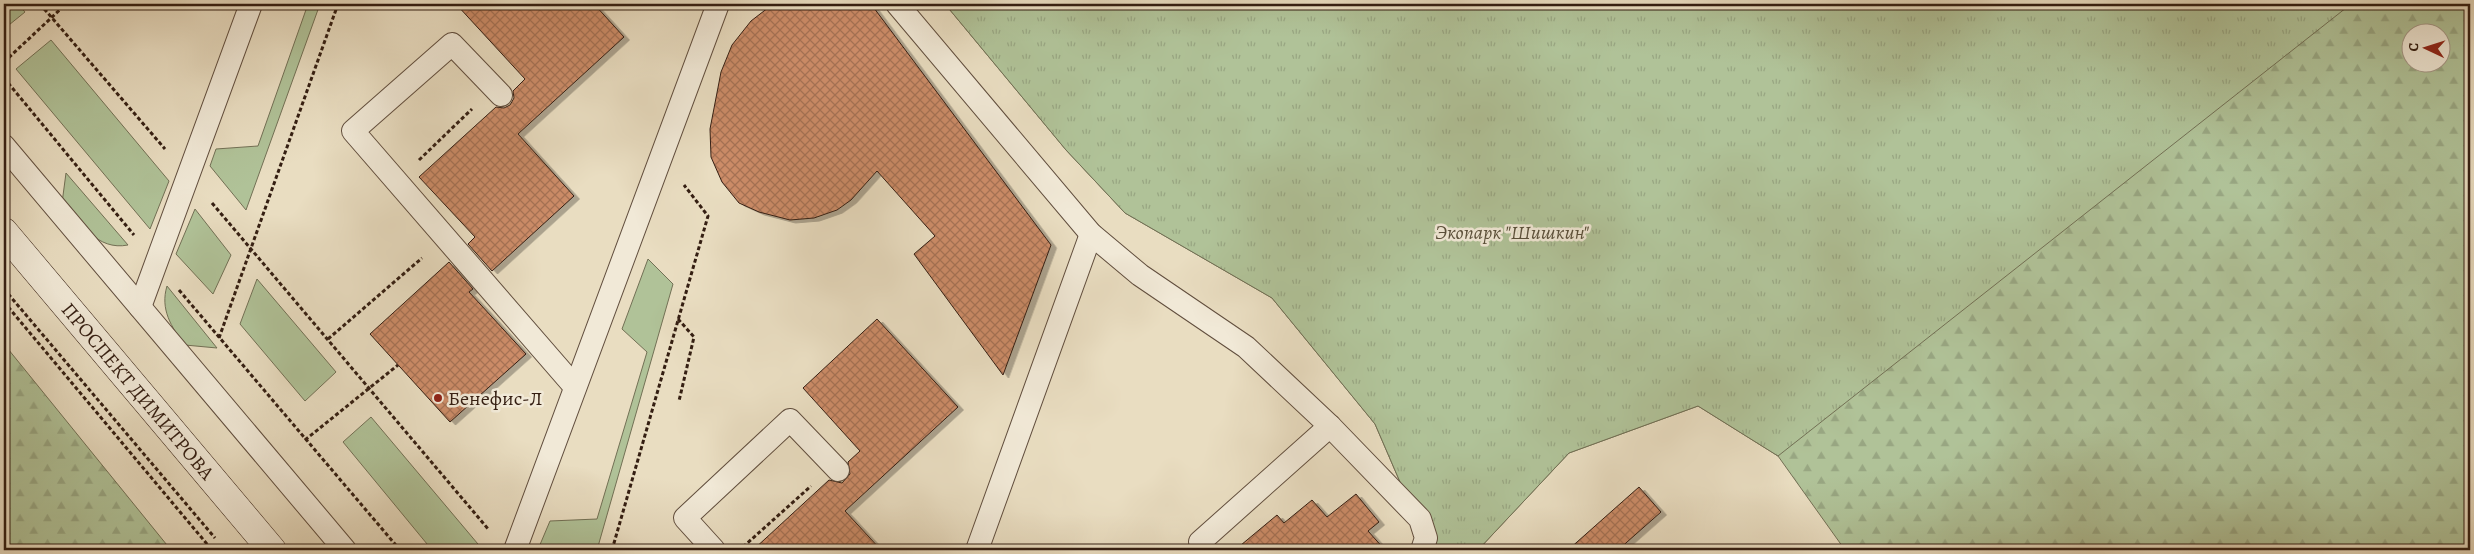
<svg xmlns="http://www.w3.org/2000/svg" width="2474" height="554" font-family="Alegreya,serif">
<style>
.grass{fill:#b0c298;stroke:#727055}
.forest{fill:url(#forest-firs);stroke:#727055;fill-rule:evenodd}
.park{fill:url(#park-tufts);stroke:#727055}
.building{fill:url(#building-cross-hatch);stroke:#341e12;filter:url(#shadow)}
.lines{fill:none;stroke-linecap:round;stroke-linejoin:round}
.lane-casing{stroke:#614e3e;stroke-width:24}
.secondary-casing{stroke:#341e12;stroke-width:29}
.path{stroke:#341e12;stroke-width:3;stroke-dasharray:4 2.5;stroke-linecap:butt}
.lane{stroke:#f1e9d7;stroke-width:22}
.secondary{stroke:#f1e9d7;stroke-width:28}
.poi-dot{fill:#8f2418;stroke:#f1e9d7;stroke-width:2}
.labels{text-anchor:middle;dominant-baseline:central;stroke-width:5;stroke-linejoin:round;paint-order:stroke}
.park-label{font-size:20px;font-style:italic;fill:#594f3a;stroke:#f1e9d7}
.street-label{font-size:20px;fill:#341e12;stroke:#f1e9d7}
.poi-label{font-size:20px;fill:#341e12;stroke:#f1e9d7;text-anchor:start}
</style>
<defs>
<pattern id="forest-firs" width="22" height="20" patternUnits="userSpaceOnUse" patternTransform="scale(1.25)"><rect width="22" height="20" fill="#b0c298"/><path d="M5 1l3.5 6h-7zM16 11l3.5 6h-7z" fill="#98a682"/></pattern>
<pattern id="park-tufts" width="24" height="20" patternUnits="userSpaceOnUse" patternTransform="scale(1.25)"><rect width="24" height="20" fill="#b0c298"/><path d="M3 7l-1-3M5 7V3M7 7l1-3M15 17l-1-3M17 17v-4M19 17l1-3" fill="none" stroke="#98a682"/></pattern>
<pattern id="building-cross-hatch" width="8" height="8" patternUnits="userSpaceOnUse" patternTransform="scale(1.25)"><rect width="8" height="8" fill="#cc8c68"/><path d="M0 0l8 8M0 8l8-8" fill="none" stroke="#a67254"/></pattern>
<filter id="shadow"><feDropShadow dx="5.5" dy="3" stdDeviation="0" flood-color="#0004"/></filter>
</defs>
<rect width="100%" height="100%" fill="#e9ddc1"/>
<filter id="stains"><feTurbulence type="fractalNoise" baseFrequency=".004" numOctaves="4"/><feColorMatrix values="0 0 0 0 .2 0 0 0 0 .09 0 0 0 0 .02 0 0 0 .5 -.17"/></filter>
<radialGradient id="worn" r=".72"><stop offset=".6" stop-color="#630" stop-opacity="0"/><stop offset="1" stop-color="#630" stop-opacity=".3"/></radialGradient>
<g class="grass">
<path d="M 4,4 L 18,4 L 25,12 L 4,29 Z"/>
<path d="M 308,4 L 320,4 L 246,210 L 210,166 L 216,149 L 258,146 Z"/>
<path d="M 51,40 L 169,181 L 150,229 L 16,69 Z"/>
<path d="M 66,173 L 128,245 C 97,251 81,223 62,203 Z"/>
<path d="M 195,209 L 231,255 L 213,294 L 176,254 Z"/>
<path d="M 648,259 L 673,284 L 597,550 L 541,550 L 539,547 L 550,521 L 597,519 L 647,352 L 622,329 Z"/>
<path d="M 257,279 L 336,372 L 305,401 L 240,324 Z"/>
<path d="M 167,286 L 217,348 L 185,345 C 171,327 160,309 167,286 Z"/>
<path d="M 371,417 L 483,550 L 432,550 L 343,442 Z"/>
</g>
<g class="forest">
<path d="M 945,4 L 2470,4 L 2470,550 L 1845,550 L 1778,456 L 1698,406 L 1569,453 L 1478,550 L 1413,512 L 1375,424 L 1272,298 L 1125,213 L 1066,150 ZM 2412,32 L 2442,32 L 2442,62 L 2412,62 Z"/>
<path d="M 4,344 L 171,550 L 4,550 Z"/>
</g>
<path class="park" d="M 945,4 L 2351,4 L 1778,456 L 1698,406 L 1569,453 L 1478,550 L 1420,550 L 1413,512 L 1375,424 L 1272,298 L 1125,213 L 1066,150 Z"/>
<g class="building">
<path d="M 456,4 L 594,4 L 624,37 L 518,134 L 574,196 L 492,271 L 468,244 L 475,237 L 419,177 L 496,107 L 504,108 L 510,105 L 514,98 L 513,91 L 525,79 Z"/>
<path d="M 773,4 L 871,4 L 1051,245 L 1003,375 L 914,254 L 935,236 L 877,171 L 851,200 L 837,210 L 814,218 L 790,220 L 759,212 L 739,203 L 722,182 L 711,157 L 710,129 L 721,72 L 732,45 L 751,21 Z"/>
<path d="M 449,262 L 473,289 L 469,292 L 526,354 L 450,422 L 370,334 Z"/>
<path d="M 877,319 L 958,407 L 845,511 L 881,550 L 753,550 L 829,480 L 842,483 L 850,474 L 848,462 L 860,451 L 803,388 Z"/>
<path d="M 1639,487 L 1661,512 L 1618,550 L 1568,550 Z"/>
<path d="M 1356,494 L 1379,522 L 1368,531 L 1385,550 L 1235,550 L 1277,515 L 1284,523 L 1312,500 L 1327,517 Z"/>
</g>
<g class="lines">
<defs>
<g id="lane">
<path d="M 897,4 L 1091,234 L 1140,275 L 1246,347 L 1330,426 L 1420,519 L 1426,538 L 1422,550"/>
<path d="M 501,95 L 452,44 L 353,131 L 575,387"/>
<path d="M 4,146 L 345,550"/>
<path d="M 140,307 L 251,4"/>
<path d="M 1200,542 L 1330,426"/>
<path d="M 515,550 L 718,4"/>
<path d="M 714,550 L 685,518 L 790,420 L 838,470"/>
<path d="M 977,550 L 1091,234"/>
</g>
<g id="secondary">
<path id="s1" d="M 4,232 L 272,550"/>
</g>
</defs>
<use href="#lane" class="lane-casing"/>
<use href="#secondary" class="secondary-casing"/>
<g class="path">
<path d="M 40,4 L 165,149"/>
<path d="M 4,62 L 66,4"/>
<path d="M 4,78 L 134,235"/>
<path d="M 419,160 L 472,109"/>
<path d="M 212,203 L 489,530"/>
<path d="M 4,289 L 215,538"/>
<path d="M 179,290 L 400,550"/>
<path d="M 4,302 L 212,550"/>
<path d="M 678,319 L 694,337 L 679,401"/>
<path d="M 219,338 L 338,4"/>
<path d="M 328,339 L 422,258"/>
<path d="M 305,440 L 398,365"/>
<path d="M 743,547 L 811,486"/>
<path d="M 612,550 L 708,216 L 684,185"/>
</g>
<use href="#lane" class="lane"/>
<use href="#secondary" class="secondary"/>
</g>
<circle class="poi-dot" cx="438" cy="398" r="5"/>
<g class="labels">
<g class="park-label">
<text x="1512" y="232">Экопарк "Шишкин"</text>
</g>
<g class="street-label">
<text stroke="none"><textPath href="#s1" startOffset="208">ПРОСПЕКТ ДИМИТРОВА</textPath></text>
</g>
<g class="poi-label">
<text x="448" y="398">Бенефис-Л</text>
</g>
</g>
<rect width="2474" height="554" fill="none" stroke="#e9ddc1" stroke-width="20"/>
<rect x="5" y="5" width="2464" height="544" fill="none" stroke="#341e12" stroke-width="2.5"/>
<rect x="10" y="10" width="2454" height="534" fill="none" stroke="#341e12"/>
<g transform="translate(2426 48) rotate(274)"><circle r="24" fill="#f1e9d7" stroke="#a59888"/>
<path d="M0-4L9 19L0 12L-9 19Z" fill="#8f2418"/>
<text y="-8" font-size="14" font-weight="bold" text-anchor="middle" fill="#341e12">С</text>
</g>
<rect width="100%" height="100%" filter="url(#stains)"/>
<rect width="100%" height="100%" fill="url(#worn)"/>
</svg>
